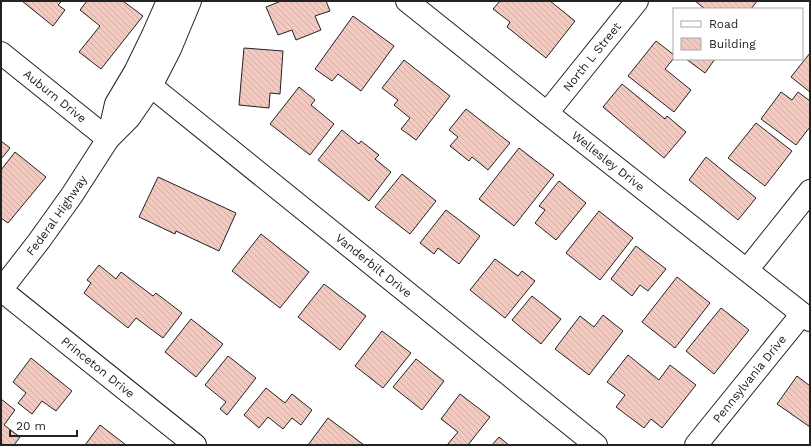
<svg xmlns="http://www.w3.org/2000/svg" width="811" height="446" font-family="'Work Sans',sans-serif">
<style>
.building{fill:url(#building-back-hatch);stroke:#222}
.lines{fill:none;stroke-linecap:round;stroke-linejoin:round}
.minor-casing{stroke:#222;stroke-width:24}
.major-casing{stroke:#222;stroke-width:24}
.minor{stroke:#fff;stroke-width:22}
.major{stroke:#fff;stroke-width:22}
.labels{text-anchor:middle;dominant-baseline:central;stroke-width:3;stroke-linejoin:round;paint-order:stroke}
.street-label{font-size:12px;fill:#222;stroke:#fff}
</style>
<defs>
<pattern id="building-back-hatch" width="6" height="6" patternUnits="userSpaceOnUse"><rect width="6" height="6" fill="#f3c9c0"/><path d="M-1 5l2 2M0 0l6 6M5-1l2 2" fill="none" stroke="#d0aca5"/></pattern>
</defs>
<rect width="100%" height="100%" fill="#fff"/>
<g class="building">
<path d="M 22,1 L 62,1 L 58,5 L 65,10 L 53,26 Z"/>
<path d="M 87,1 L 123,1 L 143,16 L 101,69 L 79,52 L 100,26 L 80,10 Z"/>
<path d="M 281,1 L 326,1 L 330,11 L 315,16 L 321,30 L 296,40 L 292,30 L 278,35 L 266,7 Z"/>
<path d="M 500,1 L 550,1 L 575,21 L 546,58 L 507,27 L 510,22 L 493,9 Z"/>
<path d="M 695,1 L 757,1 L 751,9 L 705,9 Z"/>
<path d="M 353,16 L 394,46 L 361,91 L 338,74 L 332,81 L 315,69 Z"/>
<path d="M 656,41 L 674,55 L 674,58 L 665,69 L 691,90 L 674,112 L 628,76 Z"/>
<path d="M 244,48 L 283,51 L 280,94 L 270,93 L 269,108 L 239,105 Z"/>
<path d="M 810,53 L 810,92 L 791,77 Z"/>
<path d="M 686,59 L 715,59 L 705,73 Z"/>
<path d="M 404,60 L 450,96 L 416,140 L 401,129 L 410,118 L 394,105 L 398,100 L 382,88 Z"/>
<path d="M 622,84 L 665,119 L 667,116 L 686,132 L 664,158 L 603,107 Z"/>
<path d="M 299,87 L 315,100 L 311,105 L 334,124 L 310,155 L 270,124 Z"/>
<path d="M 781,92 L 792,100 L 798,92 L 810,101 L 810,127 L 796,145 L 761,119 Z"/>
<path d="M 466,109 L 510,143 L 488,170 L 472,157 L 469,161 L 450,146 L 458,137 L 449,130 Z"/>
<path d="M 756,123 L 792,151 L 765,186 L 728,158 Z"/>
<path d="M 342,130 L 359,144 L 361,141 L 379,155 L 375,159 L 391,172 L 369,201 L 318,160 Z"/>
<path d="M 1,141 L 10,148 L 1,159 Z"/>
<path d="M 519,148 L 554,175 L 514,226 L 479,199 Z"/>
<path d="M 15,152 L 46,177 L 8,223 L 1,218 L 1,170 Z"/>
<path d="M 706,157 L 756,198 L 738,220 L 689,180 Z"/>
<path d="M 402,174 L 436,201 L 410,234 L 375,207 Z"/>
<path d="M 158,177 L 236,213 L 219,251 L 176,231 L 175,234 L 139,217 Z"/>
<path d="M 559,181 L 586,203 L 556,240 L 535,223 L 545,210 L 539,206 Z"/>
<path d="M 446,210 L 480,236 L 459,264 L 438,248 L 434,254 L 420,243 Z"/>
<path d="M 599,211 L 633,238 L 600,280 L 566,253 Z"/>
<path d="M 261,234 L 309,272 L 280,308 L 232,271 Z"/>
<path d="M 636,246 L 666,269 L 648,291 L 640,285 L 632,296 L 611,279 Z"/>
<path d="M 495,259 L 518,276 L 522,271 L 535,281 L 505,318 L 470,290 Z"/>
<path d="M 99,265 L 116,279 L 121,272 L 153,296 L 156,293 L 182,313 L 163,338 L 136,318 L 128,328 L 84,293 L 91,283 L 87,280 Z"/>
<path d="M 677,277 L 710,303 L 675,348 L 642,322 Z"/>
<path d="M 324,284 L 366,316 L 340,350 L 298,317 Z"/>
<path d="M 532,296 L 561,319 L 541,344 L 512,320 Z"/>
<path d="M 721,308 L 749,330 L 714,374 L 686,351 Z"/>
<path d="M 603,315 L 623,331 L 589,375 L 555,349 L 580,316 L 594,327 Z"/>
<path d="M 191,319 L 223,344 L 196,377 L 165,352 Z"/>
<path d="M 382,331 L 411,353 L 383,388 L 355,366 Z"/>
<path d="M 628,355 L 659,380 L 670,365 L 696,385 L 662,428 L 651,419 L 644,428 L 616,407 L 625,395 L 607,382 Z"/>
<path d="M 228,356 L 256,378 L 227,415 L 220,409 L 226,402 L 205,385 Z"/>
<path d="M 31,358 L 72,391 L 56,411 L 42,401 L 32,414 L 18,403 L 26,393 L 13,382 Z"/>
<path d="M 416,359 L 444,381 L 422,410 L 393,387 Z"/>
<path d="M 797,376 L 810,386 L 810,427 L 777,404 Z"/>
<path d="M 266,388 L 285,403 L 292,394 L 312,410 L 301,425 L 292,418 L 283,429 L 268,417 L 259,428 L 244,415 Z"/>
<path d="M 460,394 L 490,417 L 468,445 L 447,445 L 458,432 L 441,419 Z"/>
<path d="M 1,399 L 15,410 L 4,425 L 20,437 L 14,445 L 4,445 L 1,443 Z"/>
<path d="M 328,418 L 364,445 L 308,445 Z"/>
<path d="M 100,425 L 126,445 L 85,445 Z"/>
<path d="M 499,437 L 509,445 L 492,445 Z"/>
</g>
<g class="lines">
<defs>
<g id="minor">
<path id="s1" d="M 407,1 L 547,113 L 810,320"/>
<path id="s2" d="M 1,53 L 108,139"/>
<path id="s3" d="M 151,86 L 596,445"/>
<path id="s4" d="M 547,113 L 637,1"/>
<path d="M 747,270 L 810,191"/>
<path id="s5" d="M 1,290 L 195,445"/>
<path id="s6" d="M 696,445 L 802,314"/>
</g>
<g id="major">
<path d="M 108,139 L 116,104 L 135,72 L 153,35 L 168,1"/>
<path id="s7" d="M 1,290 L 39,241 L 72,195 L 108,139 L 129,118 L 151,86 L 170,49 L 190,1"/>
</g>
</defs>
<use href="#minor" class="minor-casing"/>
<use href="#major" class="major-casing"/>
<use href="#minor" class="minor"/>
<use href="#major" class="major"/>
</g>
<g class="labels">
<g class="street-label">
<text stroke="none"><textPath href="#s4" startOffset="72">North L Street</textPath></text>
<text stroke="none"><textPath href="#s2" startOffset="69">Auburn Drive</textPath></text>
<text stroke="none"><textPath href="#s1" startOffset="257">Wellesley Drive</textPath></text>
<text stroke="none"><textPath href="#s7" startOffset="93">Federal Highway</textPath></text>
<text stroke="none"><textPath href="#s3" startOffset="286">Vanderbilt Drive</textPath></text>
<text stroke="none"><textPath href="#s5" startOffset="124">Princeton Drive</textPath></text>
<text stroke="none"><textPath href="#s6" startOffset="85">Pennsylvania Drive</textPath></text>
</g>
</g>
<rect width="811" height="446" fill="none" stroke="#222222" stroke-width="4"/>
<rect x="673" y="8" width="130" height="52" fill="#ffffff" stroke="#a7a7a7"/>
<rect x="681" y="21" width="20" height="6" fill="#ffffff" stroke="#a7a7a7"/>
<text x="709" y="28" font-size="12" fill="#222222">Road</text>
<rect x="681" y="38" width="20" height="12" fill="url(#building-back-hatch)" stroke="#a7a7a7"/>
<text x="709" y="48" font-size="12" fill="#222222">Building</text>
<path d="M10 430v6h67v-6" fill="none" stroke="#222222" stroke-width="2"/>
<text x="16" y="430" font-size="12" fill="#222222" stroke="#ffffff" stroke-width="3" paint-order="stroke">20 m</text>
</svg>
